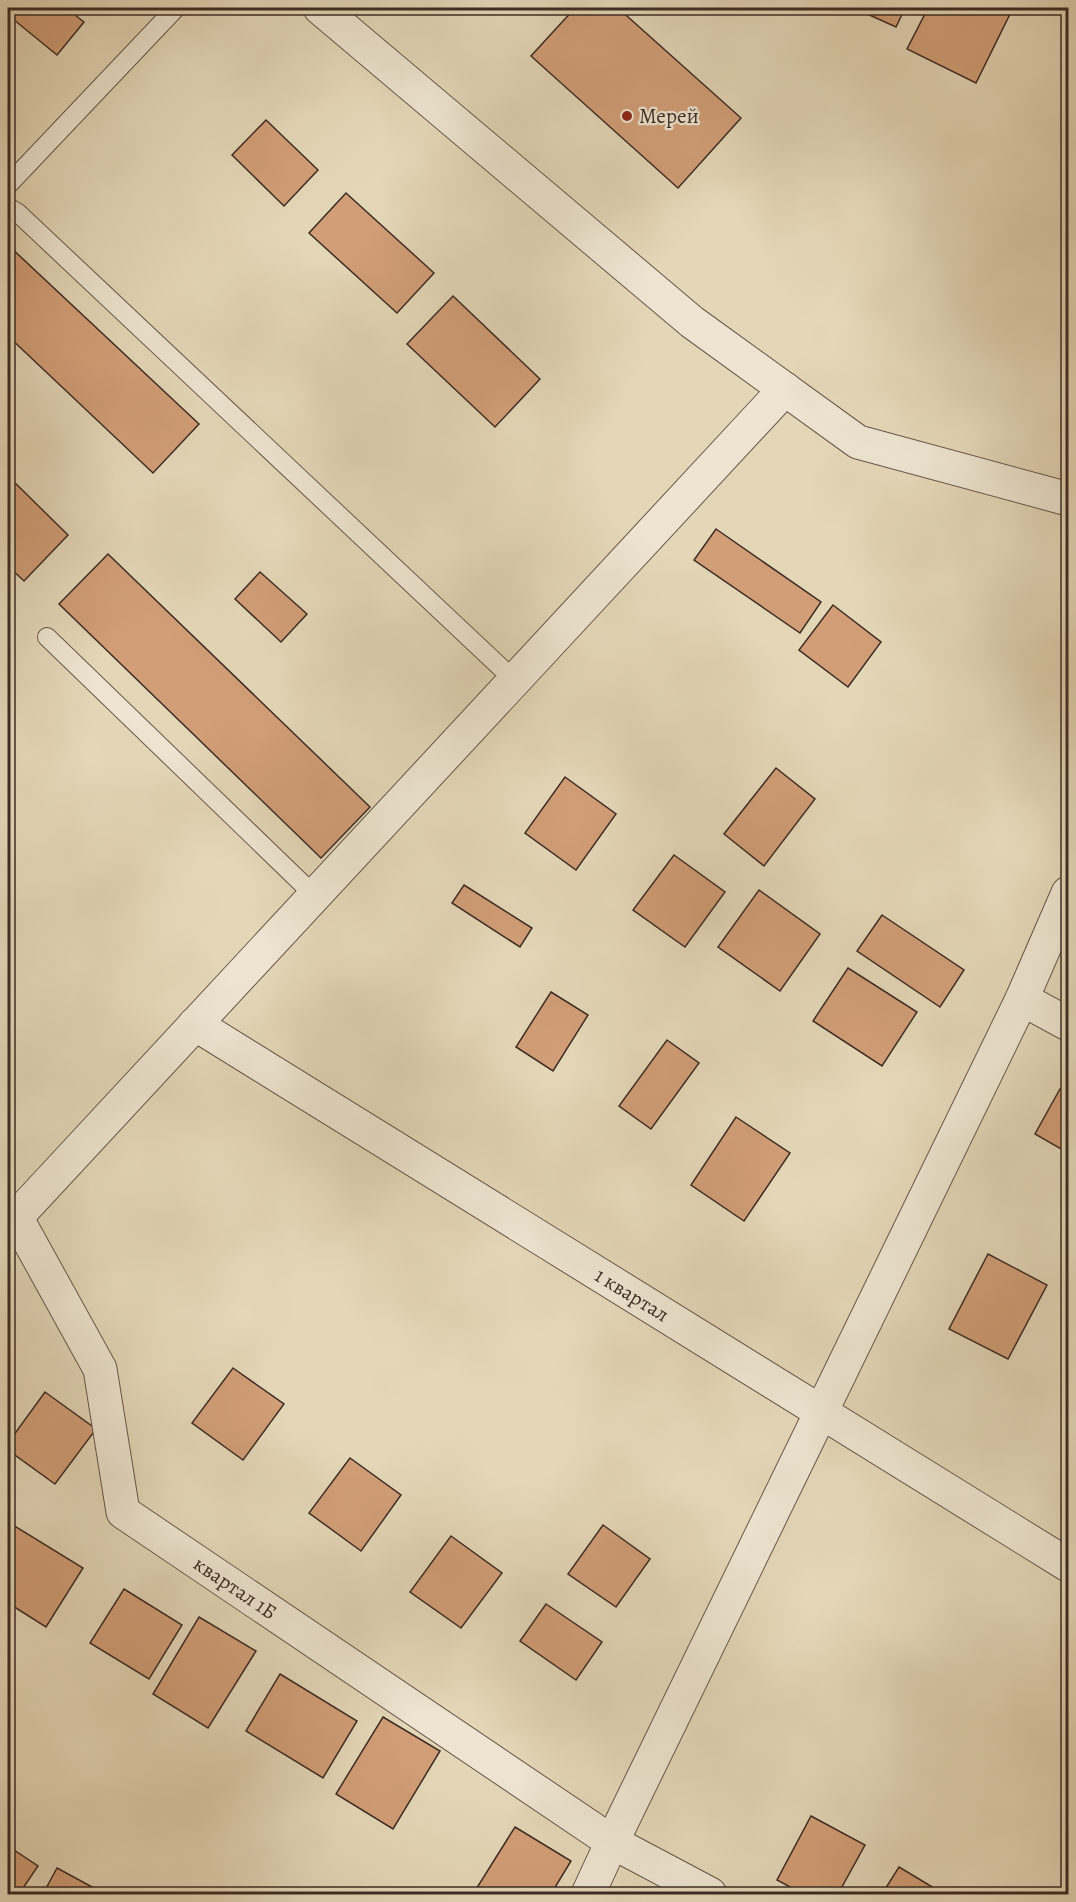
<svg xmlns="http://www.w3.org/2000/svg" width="1076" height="1902" font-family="Alegreya,serif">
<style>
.building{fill:#d19e77;stroke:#3d2c25;stroke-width:1.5}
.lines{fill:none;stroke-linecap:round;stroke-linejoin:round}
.service-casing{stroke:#67574a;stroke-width:20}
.minor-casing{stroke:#67574a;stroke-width:35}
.tertiary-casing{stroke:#67574a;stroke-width:35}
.service{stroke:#ede5d1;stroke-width:18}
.minor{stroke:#ede5d1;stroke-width:33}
.tertiary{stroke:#ede5d1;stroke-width:33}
.poi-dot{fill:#8f2418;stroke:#ede5d1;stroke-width:2}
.labels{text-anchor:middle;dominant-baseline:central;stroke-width:4.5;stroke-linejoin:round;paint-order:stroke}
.poi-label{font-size:21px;fill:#3d2c25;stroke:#ede5d1;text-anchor:start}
.street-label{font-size:21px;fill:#3d2c25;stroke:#ede5d1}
</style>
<rect width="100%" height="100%" fill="#e4d7b8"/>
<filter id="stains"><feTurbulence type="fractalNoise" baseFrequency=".00333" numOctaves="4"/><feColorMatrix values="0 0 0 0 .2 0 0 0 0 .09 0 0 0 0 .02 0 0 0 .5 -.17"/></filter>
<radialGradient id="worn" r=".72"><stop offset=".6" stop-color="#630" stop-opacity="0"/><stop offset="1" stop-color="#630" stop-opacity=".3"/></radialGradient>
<g class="building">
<path d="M 8,8 L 66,8 L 84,22 L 57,55 L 8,15 Z"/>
<path d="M 575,8 L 618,8 L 741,118 L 678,188 L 531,56 Z"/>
<path d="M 854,8 L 905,8 L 896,27 Z"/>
<path d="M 928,8 L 1013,8 L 976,83 L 907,49 Z"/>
<path d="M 266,120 L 318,170 L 284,206 L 232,155 Z"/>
<path d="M 346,193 L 434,273 L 397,313 L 309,233 Z"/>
<path d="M 8,245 L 199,424 L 153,473 L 8,336 Z"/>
<path d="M 453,296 L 540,379 L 495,427 L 407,344 Z"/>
<path d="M 8,476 L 68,535 L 24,581 L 8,566 Z"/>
<path d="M 716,529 L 821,602 L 800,633 L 694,560 Z"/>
<path d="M 108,554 L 370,807 L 321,858 L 59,604 Z"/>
<path d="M 260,572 L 307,614 L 281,642 L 235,599 Z"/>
<path d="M 833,605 L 881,642 L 848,687 L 799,650 Z"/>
<path d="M 776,768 L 815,799 L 764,866 L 724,834 Z"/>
<path d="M 565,777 L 616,814 L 576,870 L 525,833 Z"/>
<path d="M 674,855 L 725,892 L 685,947 L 633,910 Z"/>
<path d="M 464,885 L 532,928 L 520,947 L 452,903 Z"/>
<path d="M 759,890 L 820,934 L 780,991 L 718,947 Z"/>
<path d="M 882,915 L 964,970 L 940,1007 L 857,951 Z"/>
<path d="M 848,968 L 917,1012 L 882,1066 L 813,1021 Z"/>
<path d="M 551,992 L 588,1015 L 553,1071 L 516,1047 Z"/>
<path d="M 667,1040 L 699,1063 L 651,1129 L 619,1106 Z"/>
<path d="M 1060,1089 L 1068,1093 L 1068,1153 L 1035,1134 Z"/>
<path d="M 736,1117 L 790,1153 L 744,1221 L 691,1185 Z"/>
<path d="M 988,1254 L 1047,1285 L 1008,1359 L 949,1329 Z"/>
<path d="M 233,1368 L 284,1404 L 243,1460 L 192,1423 Z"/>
<path d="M 45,1392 L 96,1429 L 55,1484 L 8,1450 L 8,1443 Z"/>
<path d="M 350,1458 L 401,1495 L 361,1551 L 309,1513 Z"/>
<path d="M 8,1522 L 83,1568 L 46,1627 L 8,1603 Z"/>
<path d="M 603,1525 L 650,1559 L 616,1607 L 568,1574 Z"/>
<path d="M 451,1536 L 502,1573 L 461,1628 L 410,1592 Z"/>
<path d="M 124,1589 L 182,1625 L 149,1679 L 90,1643 Z"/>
<path d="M 546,1604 L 602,1642 L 576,1680 L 520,1641 Z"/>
<path d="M 199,1617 L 256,1651 L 208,1728 L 153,1694 Z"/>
<path d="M 280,1674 L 357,1721 L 323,1778 L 246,1731 Z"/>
<path d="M 383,1717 L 440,1751 L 393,1829 L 336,1794 Z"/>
<path d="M 811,1816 L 865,1845 L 838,1894 L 803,1894 L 777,1880 Z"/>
<path d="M 515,1827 L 571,1861 L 551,1894 L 473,1894 Z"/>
<path d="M 8,1846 L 38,1866 L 19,1894 L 8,1894 Z"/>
<path d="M 899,1867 L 944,1894 L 882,1894 Z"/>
<path d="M 57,1868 L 105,1894 L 43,1894 Z"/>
</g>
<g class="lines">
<defs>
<g id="service">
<path d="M 8,185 L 175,9"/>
<path d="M 8,207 L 18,213 L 514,680"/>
<path d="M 47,637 L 314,895"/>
</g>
<g id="minor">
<path d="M 1022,999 L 1068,1024"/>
<path id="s1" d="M 195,1024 L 1068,1565"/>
<path id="s2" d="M 16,1217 L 100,1369 L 123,1512 L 612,1842 L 1022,999 L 1068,893"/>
<path d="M 8,1226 L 785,389"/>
<path d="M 588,1894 L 612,1842 L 710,1894"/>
</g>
<path id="tertiary" d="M 320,8 L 692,322 L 858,442 L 1068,499"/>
</defs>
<use href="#service" class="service-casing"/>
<use href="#minor" class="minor-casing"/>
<use href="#tertiary" class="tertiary-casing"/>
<use href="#service" class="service"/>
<use href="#minor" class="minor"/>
<use href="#tertiary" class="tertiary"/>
</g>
<circle class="poi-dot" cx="627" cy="116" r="6"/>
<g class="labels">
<g class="poi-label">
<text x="639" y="116">Мерей</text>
</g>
<g class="street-label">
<text stroke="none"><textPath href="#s1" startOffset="514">1 квартал</textPath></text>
<text stroke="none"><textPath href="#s2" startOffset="454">квартал 1Б</textPath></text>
</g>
</g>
<rect width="1076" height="1902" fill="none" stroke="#e4d7b8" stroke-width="30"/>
<rect x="9" y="9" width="1058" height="1884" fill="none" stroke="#3d2c25" stroke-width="3"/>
<rect x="15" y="15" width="1046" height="1872" fill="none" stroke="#3d2c25" stroke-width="1.5"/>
<rect width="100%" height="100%" filter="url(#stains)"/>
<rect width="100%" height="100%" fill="url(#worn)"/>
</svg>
